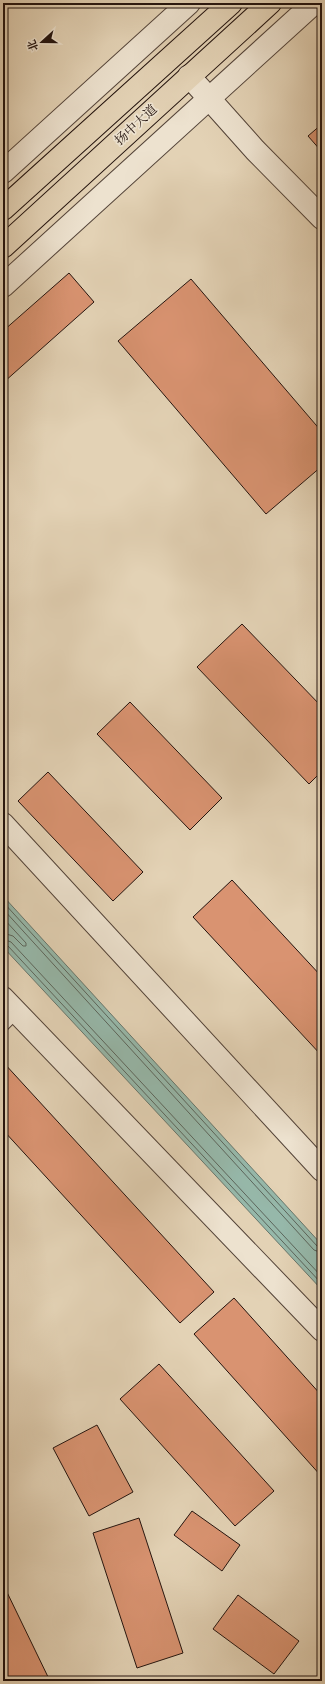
<svg xmlns="http://www.w3.org/2000/svg" width="325" height="1684" font-family="'IM FELL Double Pica','Noto Serif SC',serif">
<style>
.water{fill:#96b8aa;stroke:#68766c}
.lines{fill:none;stroke-linecap:round;stroke-linejoin:round}
.shore{stroke:#5c665c;stroke-width:1}
.building{fill:#d99371;stroke:#23130e}
.service-casing{stroke:#534338;stroke-width:14}
.minor-casing{stroke:#534338;stroke-width:24}
.tertiary-casing{stroke:#534338;stroke-width:24}
.primary-casing{stroke:#23130e;stroke-width:24}
.service{stroke:#ede2cf;stroke-width:12}
.minor{stroke:#ede2cf;stroke-width:22}
.tertiary{stroke:#ede2cf;stroke-width:22}
.primary{stroke:#e3d2b5;stroke-width:22}
.labels{text-anchor:middle;dominant-baseline:central;stroke-width:3.5;stroke-linejoin:round;paint-order:stroke}
.street-label{font-size:13px;fill:#23130e;stroke:#ede2cf}
</style>
<rect width="100%" height="100%" fill="#e3d2b5"/>
<filter id="stains"><feTurbulence type="fractalNoise" baseFrequency=".005" numOctaves="4"/><feColorMatrix values="0 0 0 0 .2 0 0 0 0 .09 0 0 0 0 .02 0 0 0 .5 -.17"/></filter>
<radialGradient id="worn" r=".72"><stop offset=".6" stop-color="#630" stop-opacity="0"/><stop offset="1" stop-color="#630" stop-opacity=".3"/></radialGradient>
<path class="water" d="M 3,896 L 322,1245 L 322,1290 L 3,947 Z"/>
<g class="lines">
<g class="shore">
<path d="M 3,902 L 317,1246 L 322,1248"/>
<path d="M 3,909 L 314,1250 L 322,1253"/>
<path d="M 3,918 L 26,943 L 26,946 L 23,946 L 13,936 L 3,933"/>
<path d="M 3,939 L 11,942 L 322,1277"/>
<path d="M 3,944 L 8,946 L 322,1284"/>
</g>
</g>
<g class="building">
<path d="M 322,124 L 322,152 L 308,136 Z"/>
<path d="M 69,273 L 94,302 L 4,382 L 3,331 Z"/>
<path d="M 191,279 L 322,432 L 322,466 L 266,514 L 118,341 Z"/>
<path d="M 242,624 L 322,707 L 322,771 L 309,784 L 197,667 Z"/>
<path d="M 130,702 L 222,798 L 190,830 L 97,734 Z"/>
<path d="M 48,772 L 143,872 L 113,901 L 18,801 Z"/>
<path d="M 232,880 L 322,977 L 322,1056 L 193,917 Z"/>
<path d="M 3,1062 L 214,1292 L 180,1323 L 3,1130 Z"/>
<path d="M 234,1298 L 322,1396 L 322,1477 L 194,1334 Z"/>
<path d="M 159,1364 L 274,1491 L 235,1526 L 120,1399 Z"/>
<path d="M 97,1425 L 133,1492 L 89,1516 L 53,1448 Z"/>
<path d="M 192,1511 L 240,1545 L 222,1571 L 174,1535 Z"/>
<path d="M 139,1518 L 183,1653 L 137,1668 L 93,1533 Z"/>
<path d="M 3,1584 L 50,1681 L 6,1681 L 3,1674 Z"/>
<path d="M 238,1595 L 299,1641 L 274,1674 L 213,1629 Z"/>
</g>
<g class="lines">
<defs>
<path id="service" d="M 3,1025 L 16,1012"/>
<g id="minor">
<path d="M 189,76 L 255,150 L 322,218"/>
<path d="M 3,172 L 189,3"/>
<path d="M 3,286 L 314,3"/>
</g>
<g id="tertiary">
<path d="M 3,824 L 322,1170"/>
<path d="M 3,998 L 322,1330"/>
</g>
<g id="primary">
<path d="M 3,209 L 231,3"/>
<path d="M 3,247 L 270,3"/>
</g>
</defs>
<use href="#service" class="service-casing"/>
<use href="#minor" class="minor-casing"/>
<use href="#tertiary" class="tertiary-casing"/>
<use href="#primary" class="primary-casing"/>
<use href="#service" class="service"/>
<use href="#minor" class="minor"/>
<use href="#tertiary" class="tertiary"/>
<use href="#primary" class="primary"/>
</g>
<g class="labels">
<g class="street-label">
<text transform="translate(136 125) rotate(-43)">扬中大道</text>
</g>
</g>
<rect width="325" height="1684" fill="none" stroke="#e3d2b5" stroke-width="16"/>
<rect x="4" y="4" width="317" height="1676" fill="none" stroke="#23130e" stroke-width="2"/>
<rect x="8" y="8" width="309" height="1668" fill="none" stroke="#23130e"/>
<g transform="translate(42 42) rotate(249)" stroke="#ede2cf" stroke-width="3" paint-order="stroke">
<path d="M0-3L7 15L0 10L-7 15Z" fill="#23130e"/>
<text y="-6" font-size="11" font-weight="bold" text-anchor="middle" fill="#23130e">北</text>
</g>
<rect width="100%" height="100%" filter="url(#stains)"/>
<rect width="100%" height="100%" fill="url(#worn)"/>
</svg>
